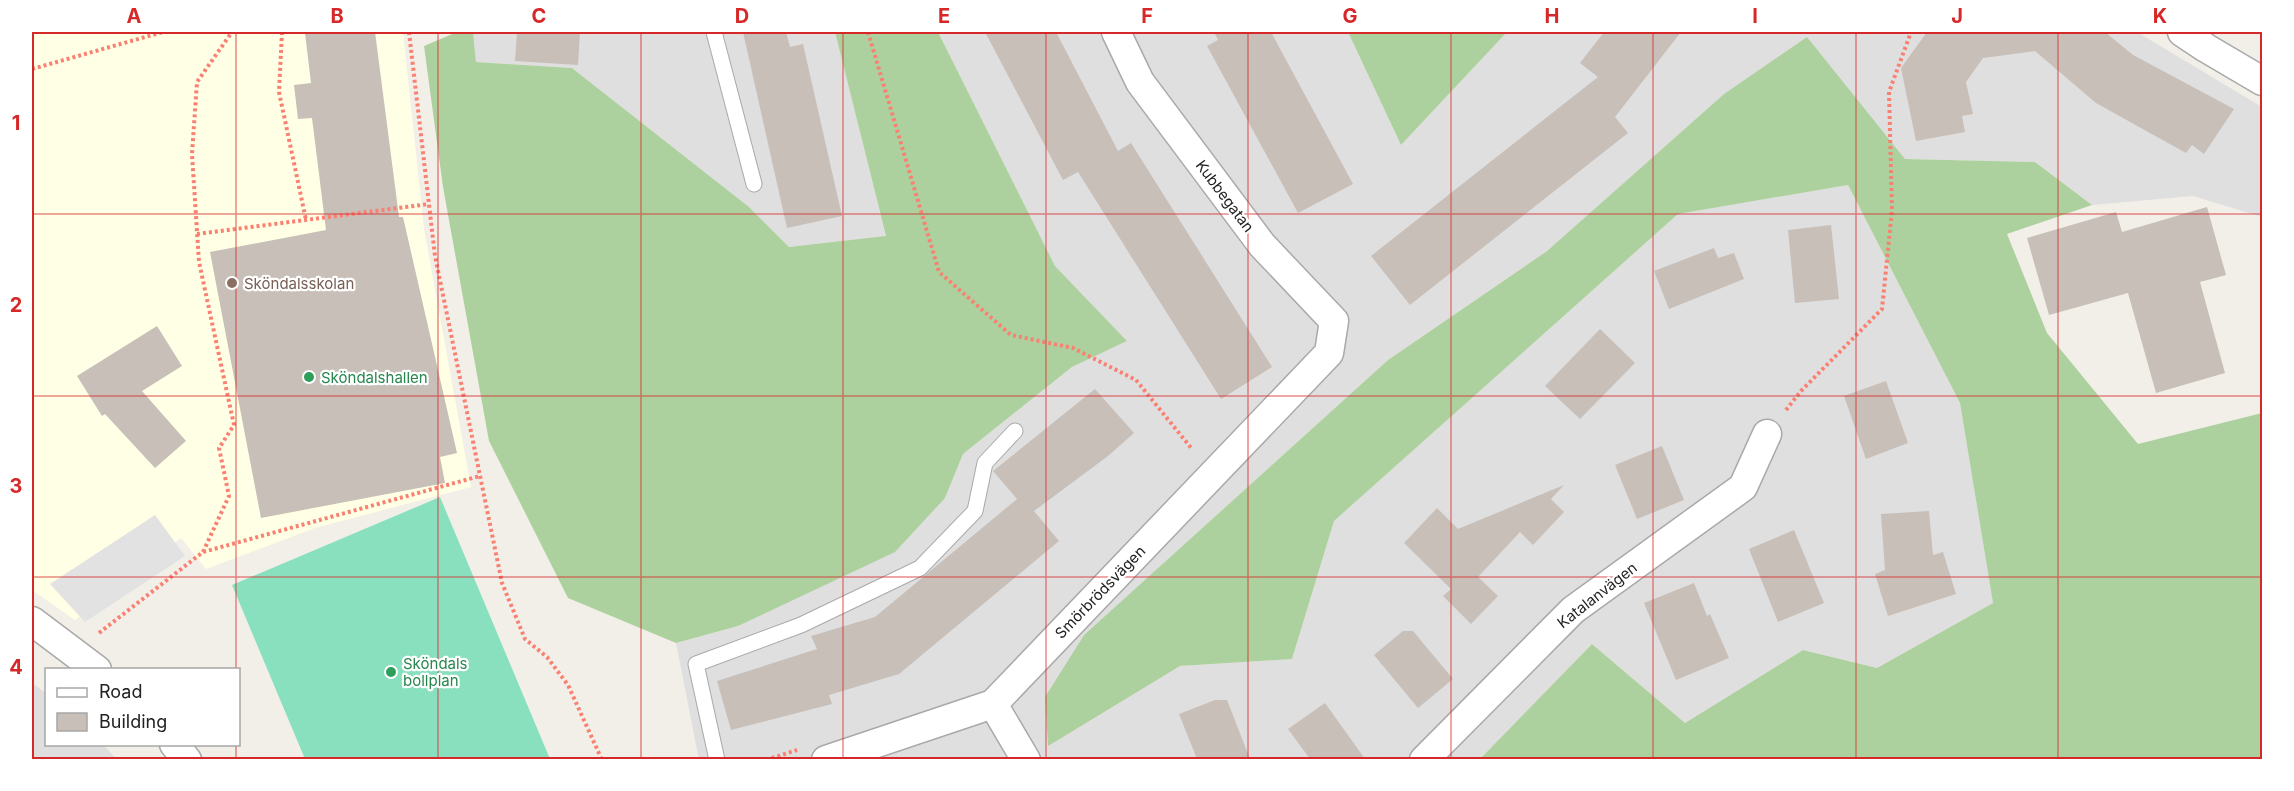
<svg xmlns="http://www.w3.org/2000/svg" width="2294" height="791" font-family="Inter,sans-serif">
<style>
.residential{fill:#e0dfdf}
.education{fill:#ffffe5}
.forest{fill:#add19e}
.pitch{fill:#88e0be}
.parking{fill:#e2e2e2}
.building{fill:#c7bfb8}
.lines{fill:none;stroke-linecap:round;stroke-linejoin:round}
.service-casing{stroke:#a9a9a9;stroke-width:17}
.minor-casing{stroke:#a9a9a9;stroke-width:31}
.path{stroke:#fa8072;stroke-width:4;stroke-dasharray:3 3;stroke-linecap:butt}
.service{stroke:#fff;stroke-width:15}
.minor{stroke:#fff;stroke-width:28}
.grid{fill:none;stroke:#d62828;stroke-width:1.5;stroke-opacity:0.55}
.education-dot{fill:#8d6e63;stroke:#fff;stroke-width:2}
.leisure-dot{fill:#2e9e5b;stroke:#fff;stroke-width:2}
.labels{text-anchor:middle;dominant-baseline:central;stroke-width:4.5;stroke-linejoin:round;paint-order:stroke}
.street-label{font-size:15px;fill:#222;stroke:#fff}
.education-label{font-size:15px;fill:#785e54;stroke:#fff;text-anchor:start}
.leisure-label{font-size:15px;fill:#27864d;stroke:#fff;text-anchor:start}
.neatline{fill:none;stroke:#d62828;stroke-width:2}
.grid-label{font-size:20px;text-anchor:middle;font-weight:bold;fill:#d62828}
</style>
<rect width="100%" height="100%" fill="#f2efe9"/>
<g class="residential">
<path d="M 473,32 L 835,32 L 886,237 L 789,247 L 749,207 L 572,68 L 476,62 Z"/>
<path d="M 938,32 L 1348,32 L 1401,145 L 1507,32 L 2137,32 L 2262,107 L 2262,217 L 2193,196 L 2092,205 L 2035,162 L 1905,159 L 1807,38 L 1724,94 L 1547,251 L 1388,360 L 1084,635 L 1045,697 L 1048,745 L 1180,666 L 1292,659 L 1334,521 L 1678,214 L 1848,185 L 1960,403 L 1993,603 L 1877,668 L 1803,650 L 1685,723 L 1592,644 L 1480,759 L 699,760 L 676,643 L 738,626 L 945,498 L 963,454 L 1072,367 L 1127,341 L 1055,266 Z"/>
<path d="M 32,683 L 46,693 L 46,744 L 104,745 L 116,759 L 32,759 Z"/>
</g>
<path class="education" d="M 32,32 L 403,32 L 424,229 L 471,487 L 315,528 L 206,569 L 181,538 L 75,620 L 32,590 Z"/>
<g class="forest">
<path d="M 457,32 L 473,32 L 476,62 L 572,68 L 749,207 L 789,247 L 886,236 L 835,32 L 938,32 L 1055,266 L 1127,341 L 1072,367 L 963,454 L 945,498 L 895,552 L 738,626 L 676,643 L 568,598 L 489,441 L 443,187 L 424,46 Z"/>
<path d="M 1348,32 L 1507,32 L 1401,145 Z"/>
<path d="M 1807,37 L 1905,159 L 2035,162 L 2092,205 L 2007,234 L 2047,333 L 2138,444 L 2262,413 L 2262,759 L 1480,759 L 1592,644 L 1685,723 L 1803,650 L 1877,668 L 1993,603 L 1960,403 L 1848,185 L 1678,214 L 1334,521 L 1292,659 L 1180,666 L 1048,746 L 1045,697 L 1084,635 L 1388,360 L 1547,251 L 1724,94 Z"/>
</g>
<path class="pitch" d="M 440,497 L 550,759 L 305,759 L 232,585 Z"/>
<path class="parking" d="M 155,515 L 185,556 L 85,622 L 50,584 Z"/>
<g class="building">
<path d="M 320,32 L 375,32 L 399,217 L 403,217 L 457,453 L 440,457 L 445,483 L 261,518 L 210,252 L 326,230 L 312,118 L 298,119 L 294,85 L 311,83 L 305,33 Z"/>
<path d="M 517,32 L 580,32 L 578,65 L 515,61 Z"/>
<path d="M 743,32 L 786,32 L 790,47 L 803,44 L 842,216 L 787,228 Z"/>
<path d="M 985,32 L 1056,32 L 1118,151 L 1131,143 L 1272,367 L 1221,399 L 1078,172 L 1063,180 Z"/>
<path d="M 1214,32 L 1271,32 L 1353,184 L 1298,213 L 1207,46 L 1218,40 Z"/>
<path d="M 1604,32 L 1681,32 L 1615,117 L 1628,133 L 1410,305 L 1371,256 L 1598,77 L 1580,63 Z"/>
<path d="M 1927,32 L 2105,32 L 2133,55 L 2234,109 L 2204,154 L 2192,145 L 2186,153 L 2096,103 L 2035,51 L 1983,58 L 1966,82 L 1973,114 L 1962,116 L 1965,132 L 1916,141 L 1901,68 Z"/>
<path d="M 2207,207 L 2226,275 L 2200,282 L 2225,373 L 2156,393 L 2128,293 L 2049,315 L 2027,238 L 2116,212 L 2122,232 Z"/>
<path d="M 1831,225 L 1839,299 L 1795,303 L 1788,230 Z"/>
<path d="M 1714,248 L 1718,258 L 1734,253 L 1744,279 L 1669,309 L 1654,271 Z"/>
<path d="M 157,326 L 182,366 L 142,391 L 186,441 L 155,468 L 105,414 L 102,416 L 77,376 Z"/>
<path d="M 1600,329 L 1635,363 L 1580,419 L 1545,386 Z"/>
<path d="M 1886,381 L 1908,443 L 1866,459 L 1844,396 Z"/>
<path d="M 1095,389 L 1134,433 L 1108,456 L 1034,511 L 1059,541 L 899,674 L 829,695 L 832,704 L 731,730 L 717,681 L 817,649 L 811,636 L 875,617 L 1017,499 L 993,471 Z"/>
<path d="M 1662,446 L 1684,500 L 1637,519 L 1615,465 Z"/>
<path d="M 1564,485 L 1551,499 L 1564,512 L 1533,545 L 1520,532 L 1478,577 L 1498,596 L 1471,624 L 1443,596 L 1451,589 L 1404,543 L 1437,508 L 1458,529 Z"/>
<path d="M 1929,511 L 1933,555 L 1943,552 L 1956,594 L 1888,616 L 1875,574 L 1885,570 L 1881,514 Z"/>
<path d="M 1794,530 L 1824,603 L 1778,622 L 1749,549 Z"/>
<path d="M 1694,583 L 1707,616 L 1710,614 L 1729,658 L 1676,680 L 1644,603 Z"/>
<path d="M 1403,631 L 1413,631 L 1453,679 L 1418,708 L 1374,655 Z"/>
<path d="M 1215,700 L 1227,700 L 1250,759 L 1197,759 L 1179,714 Z"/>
<path d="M 1325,703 L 1365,759 L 1310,759 L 1288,729 Z"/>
</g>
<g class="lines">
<defs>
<g id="service">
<path d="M 714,32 L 754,184"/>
<path d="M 717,760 L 696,664 L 801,625 L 920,568 L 975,511 L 985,463 L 1015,431"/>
</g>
<g id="minor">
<path d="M 2182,32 L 2206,48 L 2262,81"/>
<path d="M 32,621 L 97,670"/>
<path d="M 993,704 L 1026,760"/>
<path d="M 174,744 L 187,760"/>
<path d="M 826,760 L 993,704 L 1329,353 L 1334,321 L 1262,245 L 1140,82 L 1116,32"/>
<path d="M 1424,760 L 1573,610 L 1743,487 L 1767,434"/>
</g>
</defs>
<use href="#service" class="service-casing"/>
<use href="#minor" class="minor-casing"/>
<g class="path">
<path d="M 282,32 L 279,92 L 306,220"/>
<path d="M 409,32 L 435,256 L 502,583 L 525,639 L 547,657 L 568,685 L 602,760"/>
<path d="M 868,32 L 939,272 L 1011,335 L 1073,348 L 1136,380 L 1192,449"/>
<path d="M 32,69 L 163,32"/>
<path d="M 197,234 L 429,204"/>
<path d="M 1786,410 L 1801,391 L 1882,309 L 1892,210 L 1889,92 L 1911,32"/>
<path d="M 203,552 L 229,496 L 219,448 L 234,425 L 199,262 L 192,154 L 197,82 L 232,32"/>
<path d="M 99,633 L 203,552 L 480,476"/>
<path d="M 766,760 L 797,750"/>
</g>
<use href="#service" class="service"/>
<use href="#minor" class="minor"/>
</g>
<path class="grid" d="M 236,32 L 236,670M 438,32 L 438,760M 641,32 L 641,760M 843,32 L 843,760M 1046,32 L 1046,760M 1248,32 L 1248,760M 1451,32 L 1451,760M 1653,32 L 1653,760M 1856,32 L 1856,760M 2058,32 L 2058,760M 32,214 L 2262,214M 32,396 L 2262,396M 32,577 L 2262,577M 236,744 L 236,760"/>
<circle class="education-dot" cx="232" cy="283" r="6"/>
<g class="leisure-dot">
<circle cx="309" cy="377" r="6"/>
<circle cx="391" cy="672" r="6"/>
</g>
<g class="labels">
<g class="street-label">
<text transform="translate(1225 196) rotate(53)">Kubbegatan</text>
<text transform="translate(1100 592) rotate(-46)">Smörbrödsvägen</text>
<text transform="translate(1597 595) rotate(-38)">Katalanvägen</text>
</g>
<g class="education-label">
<text x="244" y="283">Sköndalsskolan</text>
</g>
<g class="leisure-label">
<text x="321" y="377">Sköndalshallen</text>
<text x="403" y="663">Sköndals<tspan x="403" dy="17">bollplan</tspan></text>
</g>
</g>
<rect width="2294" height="791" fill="none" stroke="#ffffff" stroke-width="66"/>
<rect x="45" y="668" width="195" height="78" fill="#ffffff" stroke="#a7a7a7" stroke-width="1.5"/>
<rect x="57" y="688" width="30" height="9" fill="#ffffff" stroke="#a7a7a7" stroke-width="1.5"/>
<text x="99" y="698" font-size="18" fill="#222222">Road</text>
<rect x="57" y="713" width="30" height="18" fill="#c7bfb8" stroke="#a7a7a7" stroke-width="1.5"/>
<text x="99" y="728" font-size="18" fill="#222222">Building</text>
<rect x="33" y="33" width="2228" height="725" class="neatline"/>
<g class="grid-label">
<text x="134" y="23">A</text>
<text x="337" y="23">B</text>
<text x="539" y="23">C</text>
<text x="742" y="23">D</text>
<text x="944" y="23">E</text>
<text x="1147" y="23">F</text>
<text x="1350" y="23">G</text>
<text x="1552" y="23">H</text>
<text x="1755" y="23">I</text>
<text x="1957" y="23">J</text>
<text x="2160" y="23">K</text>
<text x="16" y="130">1</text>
<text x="16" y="312">2</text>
<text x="16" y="493">3</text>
<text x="16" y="674">4</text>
</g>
</svg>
